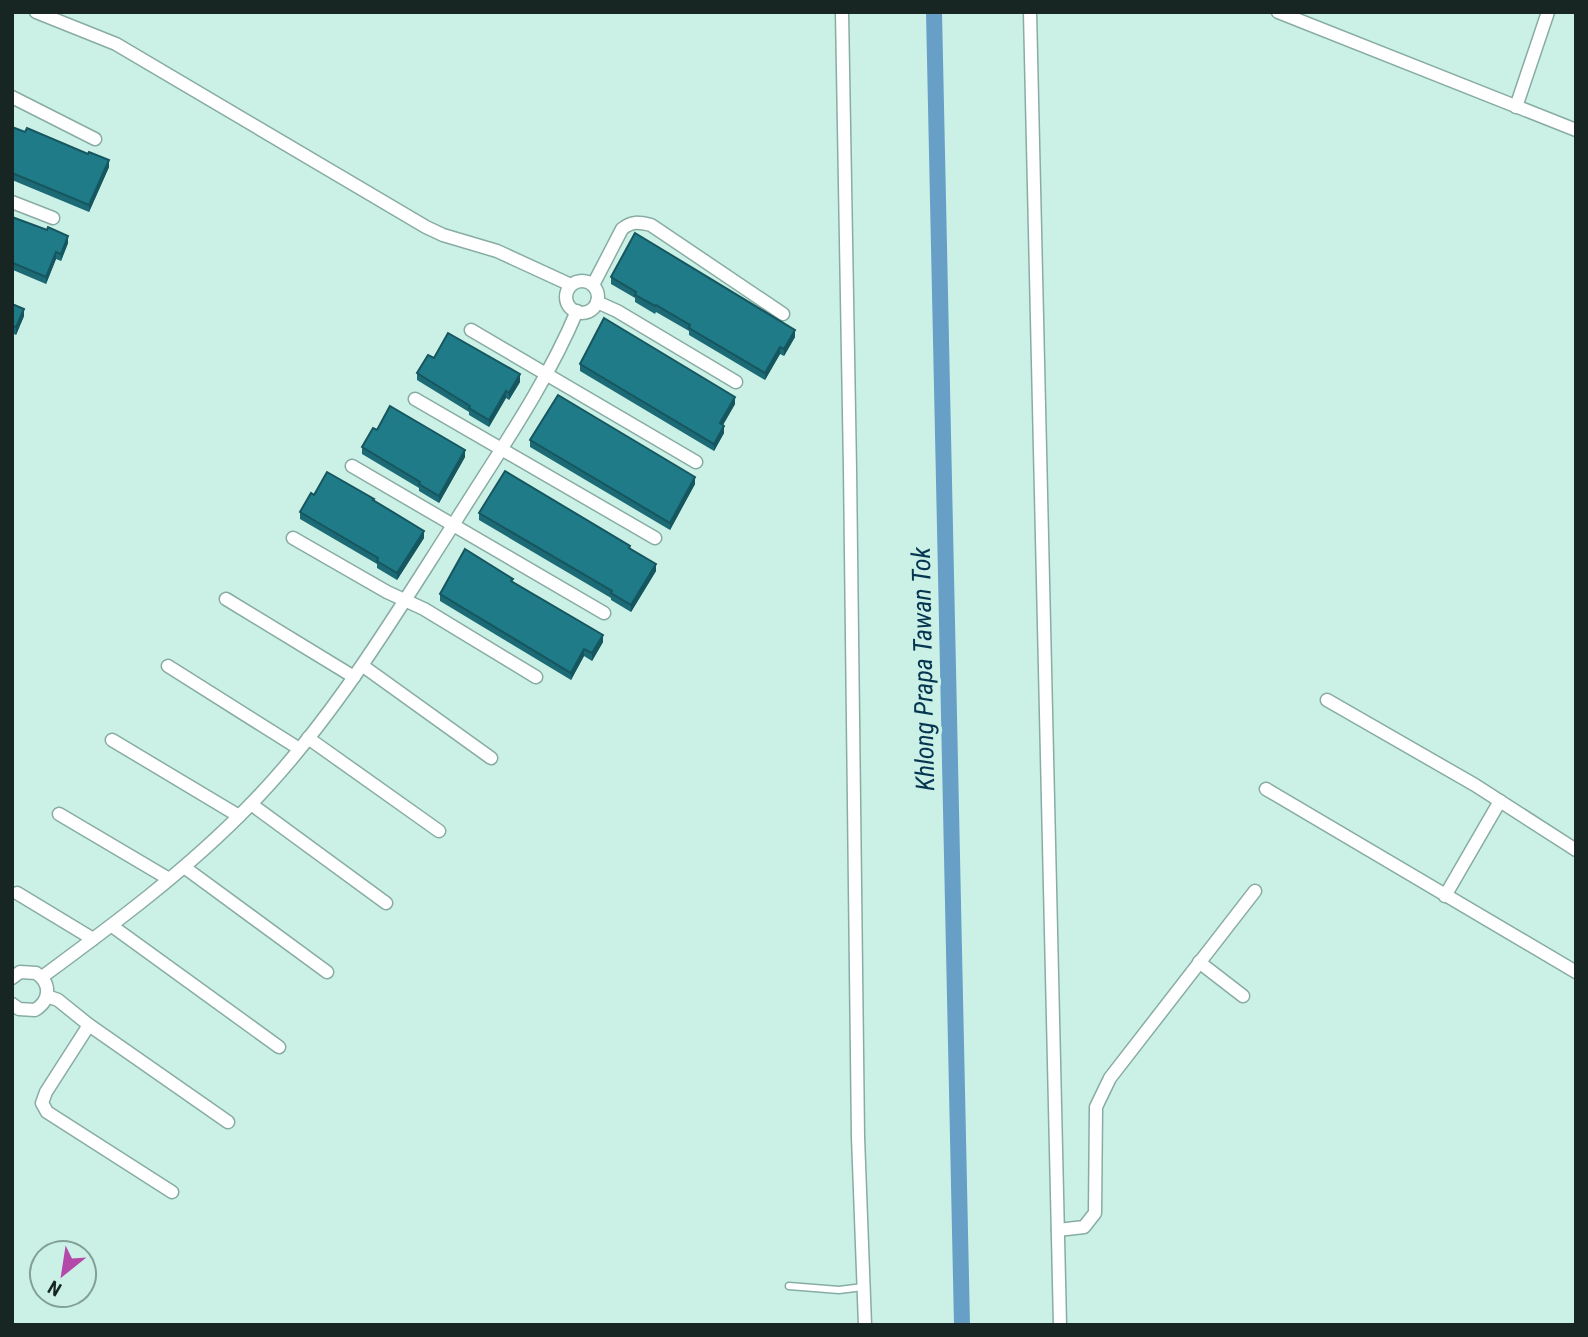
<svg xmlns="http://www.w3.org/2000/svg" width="1588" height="1337" font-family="'Roboto Condensed',sans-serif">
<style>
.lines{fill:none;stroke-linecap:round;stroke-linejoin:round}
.canal{stroke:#679fc7;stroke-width:16}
.service-casing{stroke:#88aca4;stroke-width:9}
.minor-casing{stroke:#88aca4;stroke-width:15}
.service{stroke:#fff;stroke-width:6}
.minor{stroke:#fff;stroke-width:12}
.wall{fill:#1c6a75}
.shaded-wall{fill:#16565f}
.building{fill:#207b88;stroke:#16565f;stroke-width:2}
.labels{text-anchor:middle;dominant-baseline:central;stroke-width:7;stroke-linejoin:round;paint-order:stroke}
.water-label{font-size:26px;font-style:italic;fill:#053550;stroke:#cbf1e7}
</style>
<rect width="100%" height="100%" fill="#cbf1e7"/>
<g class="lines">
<path class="canal" d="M 934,12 L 962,1325"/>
<defs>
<path id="service" d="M 789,1286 L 839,1290 L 863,1287"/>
<g id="minor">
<path d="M 36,12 L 116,44 L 426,227 L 443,235 L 497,251 L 571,285"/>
<path d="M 842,12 L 850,469 L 858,1137 L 865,1325"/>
<path d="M 1030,12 L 1060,1325"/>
<path d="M 1278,12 L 1576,130"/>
<path d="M 12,97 L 95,139"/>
<path d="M 1516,107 L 1548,12"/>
<path d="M 12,202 L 53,218"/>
<circle cx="582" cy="297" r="16"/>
<path d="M 593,285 L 622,229 C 632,221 638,222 651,225 L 783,314"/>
<path d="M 597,302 L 617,311 L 736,382"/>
<path d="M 471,330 L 696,462"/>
<path d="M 415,399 L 655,538"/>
<path d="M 352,466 L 604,613"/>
<path d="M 293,538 L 387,592 L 424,609 L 536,677"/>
<path d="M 226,599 L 354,677"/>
<path d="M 168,666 L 298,748"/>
<path d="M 363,666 L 491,758"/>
<path d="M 1327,700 L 1475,785 L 1576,850"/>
<path d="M 308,738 L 439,831"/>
<path d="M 112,740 L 239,816"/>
<path d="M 1266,789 L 1576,972"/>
<path d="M 251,804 L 386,903"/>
<path d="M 59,814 L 169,879"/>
<path d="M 184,867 L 327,972"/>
<path d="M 17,893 L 93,939"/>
<path d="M 1445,896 L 1500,801"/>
<path d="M 112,926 L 279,1047"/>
<path d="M 1199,962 L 1243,996"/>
<path d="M 42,977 C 114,924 187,870 250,805 C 332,721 392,620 455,522 C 498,453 545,387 577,311"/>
<path d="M 12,978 L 20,972 L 36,973 C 51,983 51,1000 35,1010 L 19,1009 L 12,1004"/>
<path d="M 47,996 L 58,1000 L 89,1025 L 228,1122"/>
<path d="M 89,1025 L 46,1092 L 42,1103 L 47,1112 L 172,1192"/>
<path d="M 1058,1230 L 1084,1227 L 1095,1213 L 1096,1107 L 1110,1078 L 1255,891"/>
</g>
</defs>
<use href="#service" class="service-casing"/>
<use href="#minor" class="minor-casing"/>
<use href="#service" class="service"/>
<use href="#minor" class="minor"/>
</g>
<g class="wall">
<path d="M 12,127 L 109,167 L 89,212 L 12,180 Z"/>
<path d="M 12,217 L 68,243 L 61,261 L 56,259 L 46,284 L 13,270 L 12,271 Z"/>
<path d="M 611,277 L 795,337 L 784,356 L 780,354 L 765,380 L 689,335 L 689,331 L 656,312 L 655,314 L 635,302 L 635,298 L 611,284 Z"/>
<path d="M 12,304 L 24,316 L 16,335 L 12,333 Z"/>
<path d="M 434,358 L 520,382 L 509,400 L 506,398 L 489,427 L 469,415 L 469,412 L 417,380 L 417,373 Z"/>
<path d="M 580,364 L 735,404 L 723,425 L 724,433 L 714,451 L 580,371 Z"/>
<path d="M 377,430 L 465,457 L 439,503 L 419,491 L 419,488 L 362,454 L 362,447 Z"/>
<path d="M 530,440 L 695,484 L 670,530 L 530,447 Z"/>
<path d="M 314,495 L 374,501 L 424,538 L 397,580 L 377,568 L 377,564 L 300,519 L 300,512 Z"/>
<path d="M 479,513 L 630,549 L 656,571 L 631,612 L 611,600 L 611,598 L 479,520 Z"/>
<path d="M 513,582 L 603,642 L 592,661 L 584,656 L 571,680 L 440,601 L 440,594 Z"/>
</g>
<g class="shaded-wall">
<path d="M 109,160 L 109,167 L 89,212 L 89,205 Z"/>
<path d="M 68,236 L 68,243 L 61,261 L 61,254 Z"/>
<path d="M 56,252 L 56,259 L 46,284 L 46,277 Z"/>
<path d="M 24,309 L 24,316 L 16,335 L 16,327 Z"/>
<path d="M 795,330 L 795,337 L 784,356 L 784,349 Z"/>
<path d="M 780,347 L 780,354 L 765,380 L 765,373 Z"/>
<path d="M 520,374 L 520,382 L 509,400 L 509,393 Z"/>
<path d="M 506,391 L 506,398 L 489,427 L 489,420 Z"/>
<path d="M 735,397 L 735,404 L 720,430 L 720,423 Z"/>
<path d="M 724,426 L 724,433 L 714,451 L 714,444 Z"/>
<path d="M 465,450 L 465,457 L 439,503 L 439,496 Z"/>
<path d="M 695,477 L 695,484 L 670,530 L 670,523 Z"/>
<path d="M 424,531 L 424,538 L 397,580 L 397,573 Z"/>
<path d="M 656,564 L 656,571 L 631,612 L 631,605 Z"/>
<path d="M 603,635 L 603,642 L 592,661 L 592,653 Z"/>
<path d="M 584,649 L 584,656 L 571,680 L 571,673 Z"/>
</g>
<g class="building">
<path d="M 12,127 L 25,132 L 27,128 L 88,154 L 89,152 L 109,160 L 89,205 L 12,173 Z"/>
<path d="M 12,217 L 47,230 L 48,227 L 68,236 L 61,254 L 56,252 L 46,277 L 13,263 L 12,264 Z"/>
<path d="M 635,233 L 795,330 L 784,349 L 780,347 L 765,373 L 689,328 L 690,325 L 656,305 L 655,306 L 635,295 L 636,292 L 611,277 Z"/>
<path d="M 12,304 L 24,309 L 16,327 L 12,326 Z"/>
<path d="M 604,318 L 735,397 L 720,423 L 724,426 L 714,444 L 580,364 Z"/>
<path d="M 448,333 L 520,374 L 509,393 L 506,391 L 489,420 L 469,408 L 470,406 L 417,373 L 428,355 L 434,358 Z"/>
<path d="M 558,395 L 695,477 L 670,523 L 530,440 Z"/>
<path d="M 390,406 L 465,450 L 439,496 L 419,484 L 420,482 L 362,447 L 373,428 L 377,430 Z"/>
<path d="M 505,471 L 630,546 L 629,548 L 656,564 L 631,605 L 611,593 L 612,591 L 479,513 Z"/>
<path d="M 327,472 L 374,499 L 373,500 L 424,531 L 397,573 L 377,561 L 378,558 L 300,512 L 311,493 L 314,495 Z"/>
<path d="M 465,549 L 513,579 L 511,581 L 603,635 L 592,653 L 584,649 L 571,673 L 440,594 Z"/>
</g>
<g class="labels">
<g class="water-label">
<text transform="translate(923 669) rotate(-91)">Khlong Prapa Tawan Tok</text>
</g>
</g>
<rect width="1588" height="1337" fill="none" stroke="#172622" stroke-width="28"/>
<g transform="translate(63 1274) rotate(210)"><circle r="33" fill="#cbf1e7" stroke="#83a098" stroke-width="2"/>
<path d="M0-5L12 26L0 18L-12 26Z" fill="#b549a9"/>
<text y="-10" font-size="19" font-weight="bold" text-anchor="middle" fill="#172622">N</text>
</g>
</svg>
